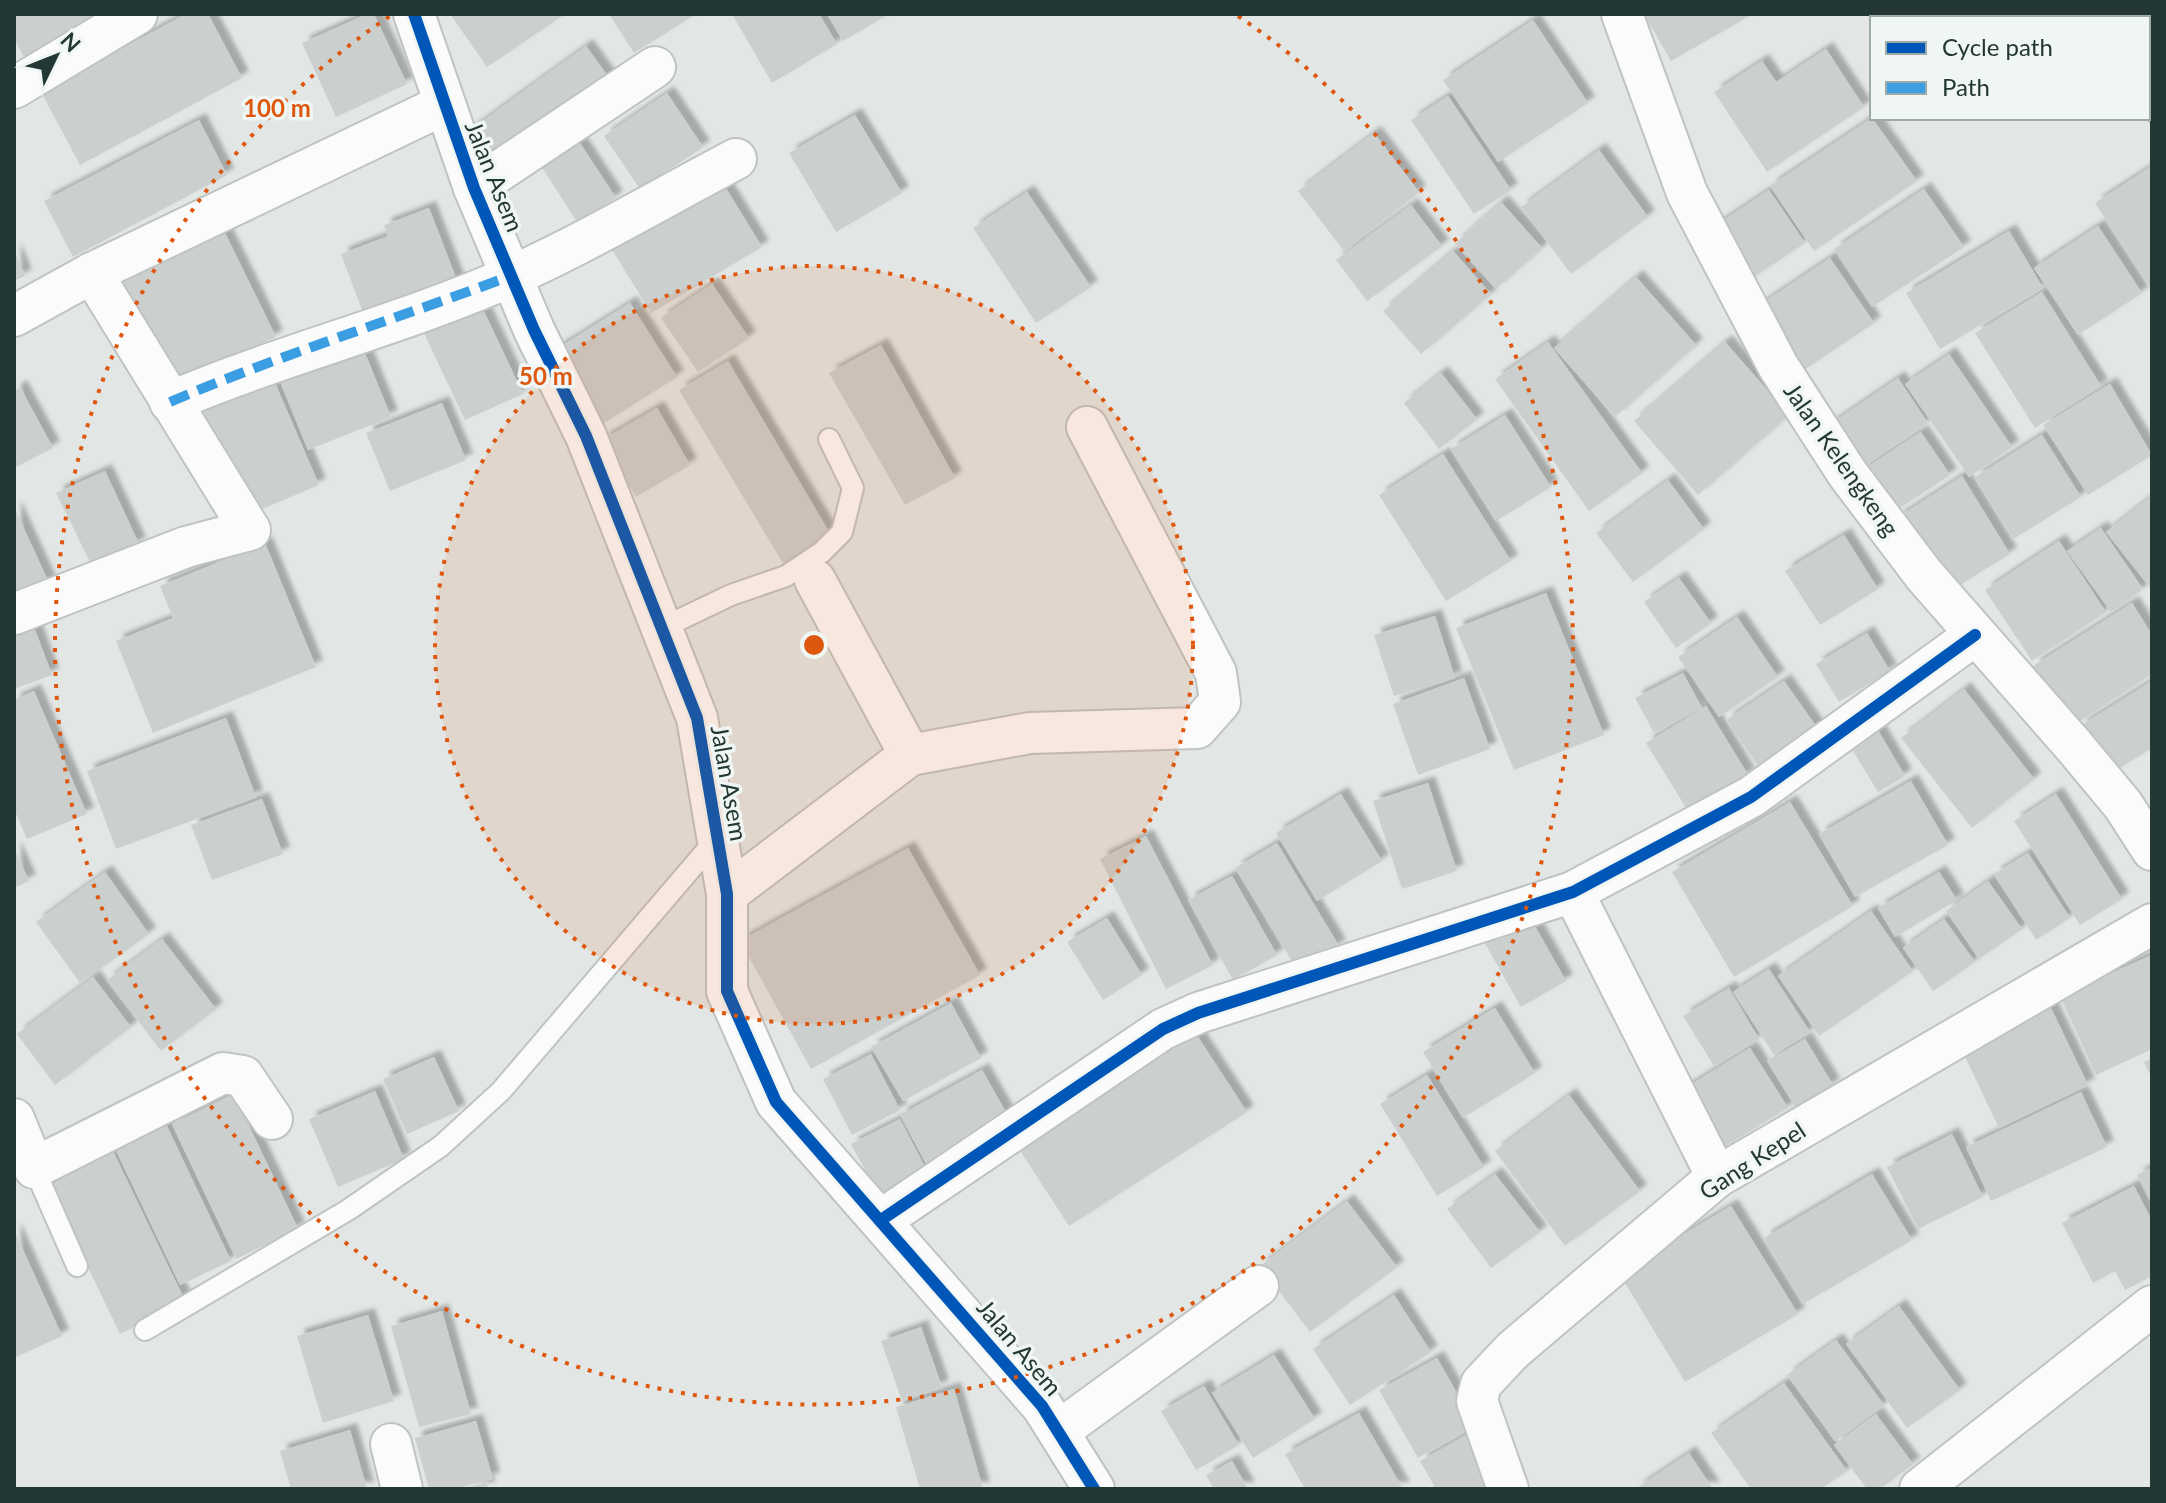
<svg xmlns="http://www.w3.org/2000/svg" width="2166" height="1503" font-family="Lato,sans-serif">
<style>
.building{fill:#cbd0ce;filter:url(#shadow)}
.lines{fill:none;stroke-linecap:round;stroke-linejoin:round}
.service-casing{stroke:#bfc4c2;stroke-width:24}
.minor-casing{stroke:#bfc4c2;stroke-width:44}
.service{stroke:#fbfbfb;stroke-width:20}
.minor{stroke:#fbfbfb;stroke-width:40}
.quiet{stroke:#3c9ee2;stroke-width:10;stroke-dasharray:20 10;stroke-linecap:butt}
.cycleway-casing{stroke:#f0f6f4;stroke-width:17}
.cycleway{stroke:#0057b8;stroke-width:12}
.ring{fill:none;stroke:#de570e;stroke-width:4;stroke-dasharray:4 8}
.labels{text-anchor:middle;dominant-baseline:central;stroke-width:7;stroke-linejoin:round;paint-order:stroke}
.street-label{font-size:24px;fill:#233734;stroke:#f0f6f4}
.centre{fill:#de570e;stroke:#f0f6f4;stroke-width:4}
.ring-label{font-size:24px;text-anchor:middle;font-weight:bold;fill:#de570e;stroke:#f0f6f4;stroke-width:7;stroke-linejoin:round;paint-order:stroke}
</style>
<defs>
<filter id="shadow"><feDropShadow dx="7" dy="-7" stdDeviation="2" flood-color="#0004"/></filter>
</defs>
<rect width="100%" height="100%" fill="#e2e7e5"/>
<g class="building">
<path d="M 14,14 L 92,14 L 97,23 L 26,61 L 14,39 Z"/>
<path d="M 186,14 L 208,14 L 242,78 L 80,165 L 41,92 Z"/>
<path d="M 367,14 L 374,14 L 407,84 L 336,117 L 302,43 Z"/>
<path d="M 450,14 L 565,14 L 487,67 Z"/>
<path d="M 609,14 L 696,14 L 634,53 Z"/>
<path d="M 732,14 L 819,14 L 837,44 L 772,83 Z"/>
<path d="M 827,14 L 889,14 L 843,41 Z"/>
<path d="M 1644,14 L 1753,14 L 1671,61 Z"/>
<path d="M 1533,20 L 1588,103 L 1498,162 L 1443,80 Z"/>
<path d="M 586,46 L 612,82 L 484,176 L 458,139 Z"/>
<path d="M 1826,49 L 1864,107 L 1767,172 L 1714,92 L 1762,61 L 1776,82 Z"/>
<path d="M 2152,83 L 2152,128 L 2145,118 L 2148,86 Z"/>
<path d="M 667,93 L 703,147 L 640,189 L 604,136 Z"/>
<path d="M 1448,96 L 1511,190 L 1474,214 L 1411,120 Z"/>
<path d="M 855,115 L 902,193 L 836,232 L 789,153 Z"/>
<path d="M 1872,118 L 1917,181 L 1814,251 L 1770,186 Z"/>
<path d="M 199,120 L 227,175 L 73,257 L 44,201 Z"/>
<path d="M 572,131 L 616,198 L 577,222 L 534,155 Z"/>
<path d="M 1374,133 L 1419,192 L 1344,251 L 1298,191 Z"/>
<path d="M 1599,150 L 1648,217 L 1571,274 L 1521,207 Z"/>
<path d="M 2152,166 L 2152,286 L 2150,288 L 2095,203 Z"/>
<path d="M 719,177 L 762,247 L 651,313 L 608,243 Z"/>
<path d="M 1924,189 L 1964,247 L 1872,307 L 1834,249 Z"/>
<path d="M 1769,190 L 1805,243 L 1745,283 L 1709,230 Z"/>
<path d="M 1027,192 L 1091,287 L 1036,323 L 973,228 Z"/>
<path d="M 1501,202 L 1542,248 L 1496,289 L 1455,244 Z"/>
<path d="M 1411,205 L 1442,246 L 1367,301 L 1336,260 Z"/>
<path d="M 429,208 L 458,283 L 365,318 L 341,254 L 388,236 L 384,225 Z"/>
<path d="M 221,225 L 276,337 L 168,389 L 113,276 Z"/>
<path d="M 2098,226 L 2142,293 L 2078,335 L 2034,268 Z"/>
<path d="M 2009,231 L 2043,288 L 1940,349 L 1906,293 Z"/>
<path d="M 14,250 L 25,276 L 14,281 Z"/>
<path d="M 1453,251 L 1491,294 L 1421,354 L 1383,311 Z"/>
<path d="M 1830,258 L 1874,323 L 1795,376 L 1751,311 Z"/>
<path d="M 1636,277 L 1696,345 L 1615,417 L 1554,348 Z"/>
<path d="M 712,284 L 749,338 L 698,372 L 661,318 Z"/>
<path d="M 2042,292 L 2101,386 L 2035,428 L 1975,333 Z"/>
<path d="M 479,301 L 523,394 L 465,420 L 422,329 Z"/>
<path d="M 630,303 L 677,377 L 599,426 L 552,352 Z"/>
<path d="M 1548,342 L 1642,473 L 1589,511 L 1495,379 Z"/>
<path d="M 1725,342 L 1789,415 L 1698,495 L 1634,421 Z"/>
<path d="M 881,345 L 955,478 L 905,505 L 829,373 Z"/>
<path d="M 362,346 L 391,417 L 308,450 L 279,379 Z"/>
<path d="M 1949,354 L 2012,447 L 1969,477 L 1905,384 Z"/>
<path d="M 728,361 L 832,537 L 784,565 L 679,390 Z"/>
<path d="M 1441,373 L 1477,419 L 1439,449 L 1404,403 Z"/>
<path d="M 272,376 L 319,485 L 243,517 L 196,408 Z"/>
<path d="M 1898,378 L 1928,423 L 1855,472 L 1825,428 Z"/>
<path d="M 2110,384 L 2152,455 L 2088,495 L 2043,425 Z"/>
<path d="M 20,387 L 53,448 L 14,468 L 14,391 Z"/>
<path d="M 442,403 L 466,460 L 390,491 L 366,433 Z"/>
<path d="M 657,408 L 690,465 L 636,497 L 602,440 Z"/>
<path d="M 1505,415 L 1551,487 L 1496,521 L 1451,449 Z"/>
<path d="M 1921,432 L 1950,475 L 1889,515 L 1861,471 Z"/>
<path d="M 2042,435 L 2081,497 L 2013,539 L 1975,477 Z"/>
<path d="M 1443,454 L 1511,561 L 1446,601 L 1379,495 Z"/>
<path d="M 105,471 L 139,544 L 92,566 L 56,493 Z"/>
<path d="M 1962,476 L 2010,554 L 1945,594 L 1897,518 Z"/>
<path d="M 1668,480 L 1704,529 L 1633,582 L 1596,533 Z"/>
<path d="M 2152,496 L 2152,590 L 2106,532 Z"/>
<path d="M 14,507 L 49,583 L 14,600 Z"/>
<path d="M 2101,528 L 2143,589 L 2111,612 L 2067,551 Z"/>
<path d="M 1844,535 L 1878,589 L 1820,625 L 1785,571 Z"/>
<path d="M 2059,541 L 2106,612 L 2032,661 L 1985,590 Z"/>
<path d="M 265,543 L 316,667 L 153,733 L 116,641 L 173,618 L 160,586 Z"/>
<path d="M 1679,578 L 1711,623 L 1676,648 L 1644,602 Z"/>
<path d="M 1546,593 L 1604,735 L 1514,770 L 1456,628 Z"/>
<path d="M 2132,603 L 2152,635 L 2152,674 L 2072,726 L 2033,666 Z"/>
<path d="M 1435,616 L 1455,678 L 1394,696 L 1374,635 Z"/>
<path d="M 1737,617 L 1778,677 L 1719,717 L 1678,657 Z"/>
<path d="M 32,622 L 52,675 L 14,689 L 14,629 Z"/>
<path d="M 1867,633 L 1890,671 L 1839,702 L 1816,664 Z"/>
<path d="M 1683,673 L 1702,708 L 1654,733 L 1635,698 Z"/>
<path d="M 1464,678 L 1490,749 L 1418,775 L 1393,704 Z"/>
<path d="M 1784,681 L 1818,729 L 1760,769 L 1726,720 Z"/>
<path d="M 2152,681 L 2152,748 L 2110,774 L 2080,726 Z"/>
<path d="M 1964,689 L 2034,779 L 1972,828 L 1901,738 Z"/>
<path d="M 34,691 L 87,814 L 27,839 L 14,809 L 14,700 Z"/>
<path d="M 1706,706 L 1748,775 L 1688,811 L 1646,743 Z"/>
<path d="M 1869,715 L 1905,776 L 1878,792 L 1841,731 Z"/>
<path d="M 226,718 L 256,797 L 116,849 L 87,771 Z"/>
<path d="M 1911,781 L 1948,845 L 1855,897 L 1819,834 Z"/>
<path d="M 1428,783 L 1457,871 L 1402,889 L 1373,801 Z"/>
<path d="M 1341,794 L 1382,861 L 1317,901 L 1276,833 Z"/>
<path d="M 2056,794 L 2122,899 L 2080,925 L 2014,821 Z"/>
<path d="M 262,799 L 283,854 L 212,880 L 191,825 Z"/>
<path d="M 1790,802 L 1853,906 L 1734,977 L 1672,872 Z"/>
<path d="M 1146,836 L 1213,965 L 1166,989 L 1100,859 Z"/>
<path d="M 1277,843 L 1339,946 L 1298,971 L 1235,868 Z"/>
<path d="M 14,848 L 29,881 L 14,888 Z"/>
<path d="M 908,848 L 980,975 L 811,1069 L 740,941 Z"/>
<path d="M 2028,853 L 2070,918 L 2036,940 L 1994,874 Z"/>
<path d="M 105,872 L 149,934 L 80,983 L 36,922 Z"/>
<path d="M 1939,872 L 1957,900 L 1895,937 L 1878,908 Z"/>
<path d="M 1232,876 L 1277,955 L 1233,980 L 1188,900 Z"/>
<path d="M 1988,881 L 2022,929 L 1979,959 L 1946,911 Z"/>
<path d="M 1871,911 L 1913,971 L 1819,1036 L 1778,976 Z"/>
<path d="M 1528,914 L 1566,981 L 1521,1007 L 1483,940 Z"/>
<path d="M 1107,918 L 1142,975 L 1103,1000 L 1067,942 Z"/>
<path d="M 1944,919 L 1975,962 L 1933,991 L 1903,948 Z"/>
<path d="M 162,939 L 216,1009 L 161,1051 L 107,980 Z"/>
<path d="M 2152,955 L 2152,1049 L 2096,1075 L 2060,996 Z"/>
<path d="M 1769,969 L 1810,1032 L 1774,1055 L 1733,992 Z"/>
<path d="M 93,977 L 131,1027 L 55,1085 L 17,1034 Z"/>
<path d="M 1729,988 L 1759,1039 L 1714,1066 L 1683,1016 Z"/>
<path d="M 2047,1000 L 2088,1085 L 1999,1128 L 1958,1042 Z"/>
<path d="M 951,1003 L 981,1058 L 903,1101 L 871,1047 Z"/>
<path d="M 1495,1008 L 1535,1073 L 1463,1118 L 1423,1052 Z"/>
<path d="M 1196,1034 L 1247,1112 L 1069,1226 L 1019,1149 Z"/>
<path d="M 1805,1039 L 1833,1085 L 1796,1108 L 1767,1061 Z"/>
<path d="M 1750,1048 L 1788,1108 L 1716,1152 L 1679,1092 Z"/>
<path d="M 871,1054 L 900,1110 L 852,1135 L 823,1079 Z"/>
<path d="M 434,1057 L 459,1111 L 407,1134 L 383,1079 Z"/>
<path d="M 2152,1058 L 2152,1079 L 2144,1062 Z"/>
<path d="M 982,1070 L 1013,1125 L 930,1171 L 900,1115 Z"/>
<path d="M 1427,1075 L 1484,1167 L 1437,1196 L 1380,1104 Z"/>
<path d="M 375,1091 L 404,1159 L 338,1187 L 309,1119 Z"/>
<path d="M 2081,1092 L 2107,1147 L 1991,1201 L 1966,1147 Z"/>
<path d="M 234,1094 L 298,1229 L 236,1259 L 172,1124 Z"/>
<path d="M 1569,1095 L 1640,1191 L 1565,1246 L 1495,1151 Z"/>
<path d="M 163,1118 L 231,1261 L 180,1285 L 112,1142 Z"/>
<path d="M 900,1119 L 928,1173 L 880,1197 L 851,1144 Z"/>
<path d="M 1952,1134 L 1983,1197 L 1918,1229 L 1887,1167 Z"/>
<path d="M 110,1145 L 185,1301 L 120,1334 L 44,1176 Z"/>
<path d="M 2152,1167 L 2152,1204 L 2137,1175 Z"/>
<path d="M 1495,1174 L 1540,1232 L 1491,1268 L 1447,1209 Z"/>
<path d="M 1872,1174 L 1912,1240 L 1803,1304 L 1764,1238 Z"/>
<path d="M 2134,1186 L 2152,1221 L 2152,1276 L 2125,1290 L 2115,1271 L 2093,1283 L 2062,1223 Z"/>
<path d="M 1347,1201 L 1397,1267 L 1310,1332 L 1260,1266 Z"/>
<path d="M 1731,1206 L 1798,1314 L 1685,1382 L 1619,1273 Z"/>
<path d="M 14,1230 L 62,1336 L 14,1358 Z"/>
<path d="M 1394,1295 L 1431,1352 L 1350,1405 L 1313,1349 Z"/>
<path d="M 1899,1306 L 1960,1390 L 1907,1428 L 1846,1344 Z"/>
<path d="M 442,1311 L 471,1414 L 419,1427 L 391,1326 Z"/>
<path d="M 368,1315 L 394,1401 L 323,1423 L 297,1336 Z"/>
<path d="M 921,1327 L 942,1387 L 902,1401 L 881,1341 Z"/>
<path d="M 1836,1340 L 1884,1405 L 1835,1441 L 1787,1375 Z"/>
<path d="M 1274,1355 L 1315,1419 L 1253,1458 L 1212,1393 Z"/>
<path d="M 1437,1358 L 1475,1425 L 1418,1458 L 1379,1390 Z"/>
<path d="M 1784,1383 L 1847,1471 L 1821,1489 L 1751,1489 L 1711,1433 Z"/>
<path d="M 1204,1386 L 1239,1445 L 1196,1470 L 1161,1411 Z"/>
<path d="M 954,1389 L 983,1489 L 920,1489 L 896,1407 Z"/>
<path d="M 1359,1413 L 1403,1489 L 1305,1489 L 1285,1454 Z"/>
<path d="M 1876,1414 L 1913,1464 L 1880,1489 L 1867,1489 L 1834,1445 Z"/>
<path d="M 476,1421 L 493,1479 L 455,1489 L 429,1489 L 415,1438 Z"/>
<path d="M 350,1430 L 367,1489 L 291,1489 L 280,1451 Z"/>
<path d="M 1471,1432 L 1503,1489 L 1436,1489 L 1420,1461 Z"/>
<path d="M 1689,1453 L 1713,1489 L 1635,1489 Z"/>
<path d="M 1232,1461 L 1248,1489 L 1214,1489 L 1206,1475 Z"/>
<path d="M 487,1482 L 488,1489 L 466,1489 L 465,1488 Z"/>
</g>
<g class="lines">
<defs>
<g id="service">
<path d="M 662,628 L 731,595 L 786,576 L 822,552 L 842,532 L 853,488 L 829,439"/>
<path d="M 34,1168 L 77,1266"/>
<path d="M 145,1330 L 348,1210 L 441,1146 L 501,1091 L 718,837"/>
</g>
<g id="minor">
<path d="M 414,14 L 474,188 L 534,330 L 586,436 L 697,718 L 727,894 L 727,991 L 776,1102 L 1042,1406 L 1094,1489"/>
<path d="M 1622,14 L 1687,193 L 1778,366 L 1847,473 L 1924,575 L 2074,746 L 2123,805 L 2152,850"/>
<path d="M 14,88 L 137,14"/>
<path d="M 474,188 L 655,67"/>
<path d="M 14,316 L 92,273 L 443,105"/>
<path d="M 170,402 C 282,354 402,325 514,275 C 589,241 662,198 736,159"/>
<path d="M 815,580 L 910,755"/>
<path d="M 14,614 L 186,547 L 250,530 L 92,273"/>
<path d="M 1573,892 L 1717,1177"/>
<path d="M 727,894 L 910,755 L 1030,733 L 1197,728 L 1220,702 L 1216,673 L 1087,427"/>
<path d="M 14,1119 L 34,1168 L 223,1073 L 243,1076 L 272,1119"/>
<path d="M 881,1220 L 1163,1029 L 1198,1013 L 1573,892 L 1751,797 L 1975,635"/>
<path d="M 1060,1430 L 1258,1286"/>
<path d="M 391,1444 L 402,1489"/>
<path d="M 1508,1489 L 1477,1401 L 1481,1384 L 1513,1350 L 1717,1177 L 2152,924"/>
<path d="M 1920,1489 L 2152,1306"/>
</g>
</defs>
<use href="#service" class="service-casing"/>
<use href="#minor" class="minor-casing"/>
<use href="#service" class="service"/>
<use href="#minor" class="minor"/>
<path class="quiet" d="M 170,402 C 282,354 399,318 513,275"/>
<defs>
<g id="cycleway">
<path d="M 414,14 L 474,188 L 534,330 L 586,436 L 697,718 L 727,894 L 727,991 L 776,1102 L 1042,1406 L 1094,1489"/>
<path d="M 881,1220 L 1163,1029 L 1198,1013 L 1573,892 L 1751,797 L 1975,635"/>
</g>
</defs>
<use href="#cycleway" class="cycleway-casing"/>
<use href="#cycleway" class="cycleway"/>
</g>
<circle cx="814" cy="645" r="379" fill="#de570e" fill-opacity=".12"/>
<g class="ring">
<circle cx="814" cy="645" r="379"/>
<path d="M1238 16A759 759 0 1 1 390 16"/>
</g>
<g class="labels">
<g class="street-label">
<text transform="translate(495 176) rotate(68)">Jalan Asem</text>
<text transform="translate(1842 459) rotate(55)">Jalan Kelengkeng</text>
<text transform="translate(730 783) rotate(80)">Jalan Asem</text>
<text transform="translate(1752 1160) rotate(-33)">Gang Kepel</text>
<text transform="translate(1020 1347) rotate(50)">Jalan Asem</text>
</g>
</g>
<circle cx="814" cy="645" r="12" class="centre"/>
<g class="ring-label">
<text x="277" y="117">100 m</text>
<text x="546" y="385">50 m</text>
</g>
<rect width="2166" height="1503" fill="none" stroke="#233734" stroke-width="32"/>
<rect x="1870" y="16" width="280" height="104" fill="#f0f6f4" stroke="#9eaaa7" stroke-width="2"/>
<rect x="1886" y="42" width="40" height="12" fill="#0057b8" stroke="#9eaaa7" stroke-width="2"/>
<text x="1942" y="56" font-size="24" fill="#233734">Cycle path</text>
<rect x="1886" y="82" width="40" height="12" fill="#3c9ee2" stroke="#9eaaa7" stroke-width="2"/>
<text x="1942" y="96" font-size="24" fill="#233734">Path</text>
<g transform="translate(56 56) rotate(47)" stroke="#f0f6f4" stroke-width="6" paint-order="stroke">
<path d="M0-6L14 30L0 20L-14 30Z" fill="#233734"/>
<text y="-12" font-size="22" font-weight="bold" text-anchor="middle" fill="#233734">N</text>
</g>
</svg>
